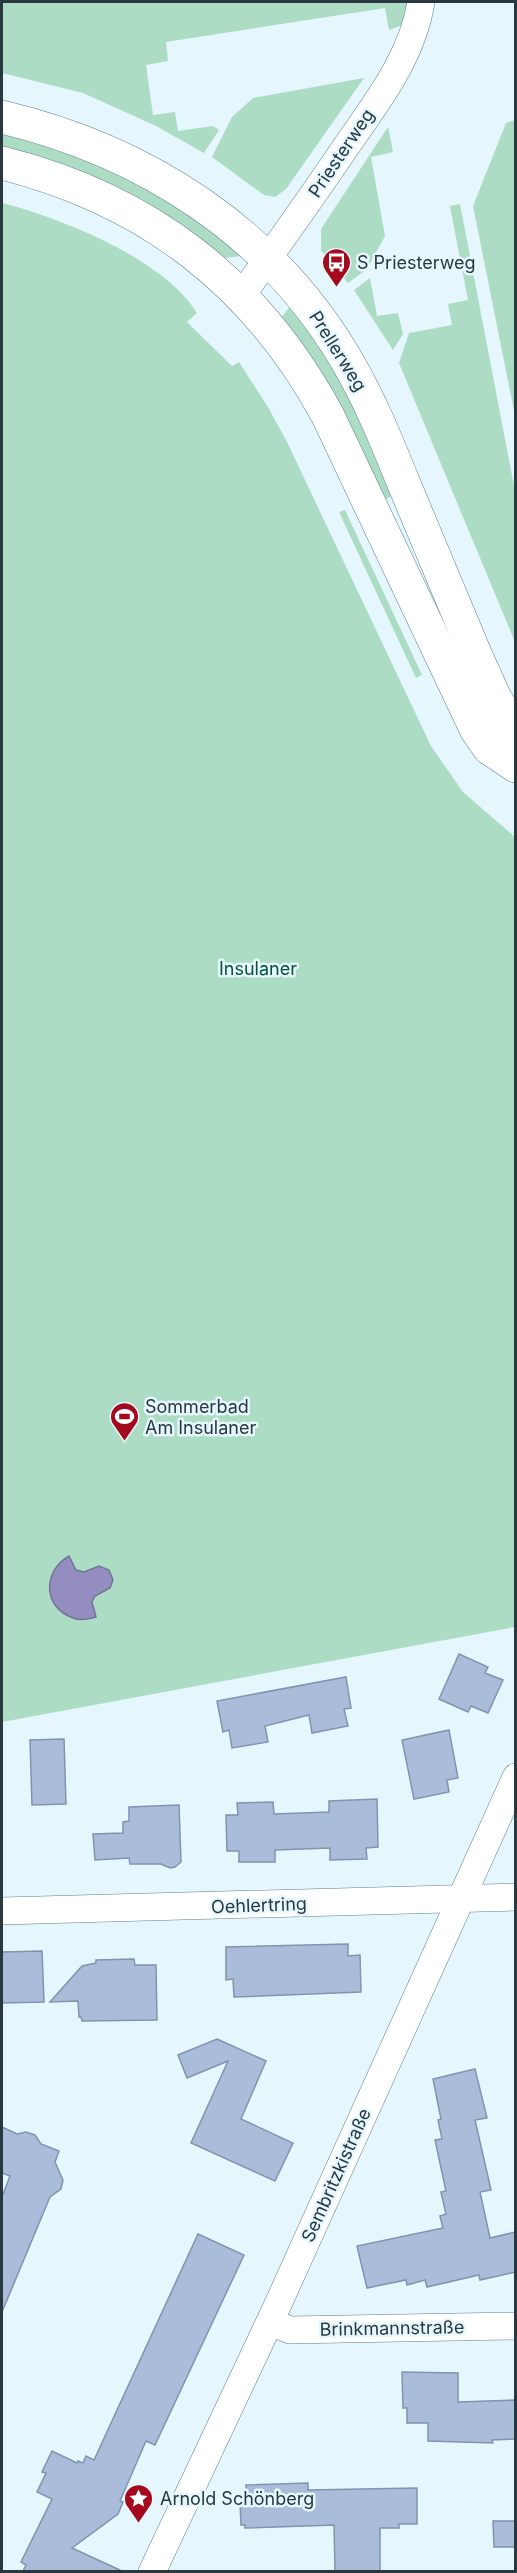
<svg xmlns="http://www.w3.org/2000/svg" width="517" height="2573" font-family="Inter,sans-serif">
<style>
.green{fill:#acdcc4}
.water{fill:#938ebf;stroke:#737498;stroke-width:1.5}
.building{fill:#a9bdda;stroke:#8093af;stroke-width:1.5}
.lines{fill:none;stroke-linecap:round;stroke-linejoin:round}
.street-casing{stroke:#5c8190;stroke-width:28}
.secondary-casing{stroke:#5c8190;stroke-width:34}
.street{stroke:#fff;stroke-width:27}
.secondary{stroke:#fff;stroke-width:33}
.labels{text-anchor:middle;dominant-baseline:central;stroke-width:5;stroke-linejoin:round;paint-order:stroke}
.street-label{font-size:18px;fill:#28383e;stroke:#e6f6fd}
.poi-label{font-size:18px;fill:#28383e;stroke:#e6f6fd;text-anchor:start}
.park-label{font-size:18px;fill:#065238;stroke:#e6f6fd}
</style>
<rect width="100%" height="100%" fill="#e6f6fd"/>
<g class="green">
<path d="M 2,2 L 409,2 L 403,25 L 389,30 L 385,8 L 166,42 L 168,61 L 146,65 L 153,115 L 175,112 L 178,131 L 213,126 L 219,130 L 204,153 L 156,126 L 83,93 L 2,73 Z"/>
<path d="M 364,78 L 286,189 L 275,197 L 264,195 L 212,157 L 232,117 L 253,98 Z"/>
<path d="M 515,120 L 516,120 L 515,416 L 473,206 L 506,123 Z"/>
<path d="M 388,127 L 393,152 L 371,157 L 385,236 L 367,269 L 348,283 L 338,270 L 344,264 L 332,250 L 325,255 L 321,251 L 321,229 Z"/>
<path d="M 2,133 L 31,139 L 101,164 L 187,211 L 242,256 L 224,258 C 159,203 85,167 2,148 Z"/>
<path d="M 2,203 C 61,218 164,259 197,313 L 187,322 L 232,366 L 239,362 L 268,407 L 287,442 L 431,746 L 463,792 L 516,838 L 515,1627 L 2,1722 Z"/>
<path d="M 460,204 L 515,491 L 515,642 L 399,363 L 409,333 L 452,325 L 448,304 L 468,300 L 450,206 Z"/>
<path d="M 370,278 L 377,316 L 398,313 L 403,334 L 393,350 L 354,290 Z"/>
<path d="M 290,306 C 339,365 364,426 394,495 L 384,500 L 311,357 L 282,317 Z"/>
<path d="M 345,510 L 422,675 L 416,678 L 339,512 Z"/>
</g>
<path class="water" d="M 69,1556 L 76,1570 L 84,1572 L 99,1566 L 109,1570 L 113,1580 L 110,1588 L 95,1596 L 92,1602 L 96,1617 C 88,1619 80,1621 73,1618 C 42,1607 43,1571 69,1556 Z"/>
<g class="building">
<path d="M 459,1654 L 488,1667 L 485,1673 L 503,1680 L 488,1713 L 471,1706 L 468,1712 L 439,1699 Z"/>
<path d="M 346,1677 L 351,1708 L 344,1709 L 348,1726 L 312,1733 L 309,1715 L 265,1726 L 268,1742 L 232,1748 L 229,1730 L 223,1732 L 217,1701 Z"/>
<path d="M 449,1730 L 458,1778 L 447,1780 L 449,1792 L 414,1799 L 402,1740 Z"/>
<path d="M 64,1739 L 66,1804 L 32,1805 L 30,1740 Z"/>
<path d="M 377,1799 L 378,1847 L 366,1848 L 367,1859 L 330,1860 L 330,1848 L 275,1850 L 275,1862 L 239,1862 L 239,1851 L 227,1851 L 226,1815 L 238,1815 L 237,1803 L 273,1802 L 274,1814 L 329,1812 L 329,1801 Z"/>
<path d="M 179,1805 L 181,1862 L 175,1867 L 170,1868 L 161,1864 L 130,1864 L 129,1858 L 95,1860 L 93,1834 L 123,1833 L 123,1822 L 129,1821 L 129,1807 Z"/>
<path d="M 348,1944 L 348,1956 L 360,1955 L 361,1992 L 234,1997 L 233,1979 L 226,1980 L 226,1947 Z"/>
<path d="M 42,1951 L 44,2002 L 2,2003 L 2,1952 Z"/>
<path d="M 134,1959 L 135,1965 L 156,1965 L 157,2020 L 82,2021 L 81,2017 L 79,2017 L 78,2001 L 50,2002 L 82,1966 L 96,1963 L 96,1960 Z"/>
<path d="M 217,2039 L 266,2061 L 241,2119 L 293,2143 L 275,2181 L 191,2143 L 228,2061 L 187,2078 L 178,2055 Z"/>
<path d="M 475,2069 L 487,2118 L 475,2120 L 491,2190 L 480,2192 L 490,2238 L 516,2232 L 516,2272 L 480,2280 L 479,2275 L 427,2287 L 425,2280 L 407,2285 L 406,2280 L 367,2288 L 357,2246 L 443,2228 L 440,2216 L 446,2214 L 441,2192 L 446,2191 L 435,2140 L 442,2139 L 438,2120 L 441,2119 L 433,2079 Z"/>
<path d="M 2,2127 L 17,2134 L 26,2132 L 35,2135 L 41,2144 L 59,2151 L 55,2162 L 63,2180 L 61,2189 L 50,2197 L 2,2312 L 2,2197 L 10,2176 L 2,2173 Z"/>
<path d="M 198,2234 L 244,2255 L 155,2445 L 146,2441 L 120,2501 L 123,2502 L 118,2514 L 72,2548 L 122,2571 L 23,2571 L 26,2565 L 21,2562 L 52,2499 L 37,2492 L 46,2473 L 42,2472 L 52,2451 L 77,2463 L 78,2461 L 83,2463 L 86,2456 L 94,2460 Z"/>
<path d="M 402,2372 L 458,2373 L 458,2402 L 516,2400 L 516,2439 L 492,2440 L 493,2443 L 428,2441 L 428,2423 L 407,2423 L 407,2408 L 403,2408 Z"/>
<path d="M 308,2483 L 308,2490 L 417,2488 L 417,2524 L 399,2524 L 399,2528 L 380,2528 L 380,2571 L 335,2571 L 334,2525 L 245,2528 L 245,2525 L 241,2525 L 240,2502 L 246,2502 L 246,2485 Z"/>
<path d="M 493,2521 L 516,2521 L 516,2547 L 494,2547 Z"/>
</g>
<g class="lines">
<defs>
<g id="street">
<path d="M 242,295 C 276,247 310,200 343,151 C 375,104 412,59 421,2"/>
<path d="M 2,1911 L 516,1897"/>
<path d="M 270,2322 L 290,2330 L 516,2326"/>
<path d="M 152,2572 L 279,2302 L 516,1777"/>
</g>
<g id="secondary">
<path d="M 2,117 C 145,151 272,232 347,361 C 370,400 387,442 404,484 C 428,541 452,599 476,656 L 494,696 L 516,734"/>
<path d="M 2,163 C 149,200 256,283 328,416 L 476,729 L 489,748 L 516,766"/>
</g>
</defs>
<use href="#street" class="street-casing"/>
<use href="#secondary" class="secondary-casing"/>
<use href="#street" class="street"/>
<use href="#secondary" class="secondary"/>
</g>
<defs>
<symbol id="bus-pin" viewBox="-11 -11 22 30"><path d="M0 17L-7.5 6A9.5 9.5 0 1 1 7.5 6Z" fill="#a4091e" stroke="#e6f6fd"/><path d="M-5-6H5V4H4V6H2V4H-2V6H-4V4H-5ZM-3.5-4V0h7V-4ZM-3.5 1.2v1.5H-2V1.2ZM2 1.2v1.5H3.5V1.2Z" fill="#fff"/></symbol>
<symbol id="stadium-pin" viewBox="-11 -11 22 30"><path d="M0 17L-7.5 6A9.5 9.5 0 1 1 7.5 6Z" fill="#a4091e" stroke="#e6f6fd"/><path d="M0-5a6.5 5 0 1 0 0 10a6.5 5 0 1 0 0-10ZM-3.5-1.8h7v3.6h-7Z" fill="#fff"/></symbol>
<symbol id="sight-pin" viewBox="-11 -11 22 30"><path d="M0 17L-7.5 6A9.5 9.5 0 1 1 7.5 6Z" fill="#a4091e" stroke="#e6f6fd"/><path d="M0-6L1.8-2.2L6-1.7L2.9 1.2L3.7 5.4L0 3.3L-3.7 5.4L-2.9 1.2L-6-1.7L-1.8-2.2Z" fill="#fff"/></symbol>
</defs>
<g fill-rule="evenodd">
<use href="#bus-pin" x="320" y="246" width="33" height="45"/>
<use href="#stadium-pin" x="108" y="1400" width="33" height="45"/>
<use href="#sight-pin" x="122" y="2482" width="33" height="45"/>
</g>
<g class="labels">
<g class="street-label">
<text transform="translate(341 153) rotate(-56)">Priesterweg</text>
<text transform="translate(338 351) rotate(58)">Prellerweg</text>
<text transform="translate(259 1905) rotate(-2)">Oehlertring</text>
<text transform="translate(336 2175) rotate(-66)">Sembritzkistraße</text>
<text transform="translate(392 2328) rotate(-1)">Brinkmannstraße</text>
</g>
<g class="poi-label">
<text x="357" y="262">S Priesterweg</text>
<text x="145" y="1406">Sommerbad<tspan x="145" dy="21">Am Insulaner</tspan></text>
<text x="160" y="2498">Arnold Schönberg</text>
</g>
<g class="park-label">
<text x="258" y="968">Insulaner</text>
</g>
</g>
<rect width="517" height="2573" fill="none" stroke="#28383e" stroke-width="6"/>
</svg>
